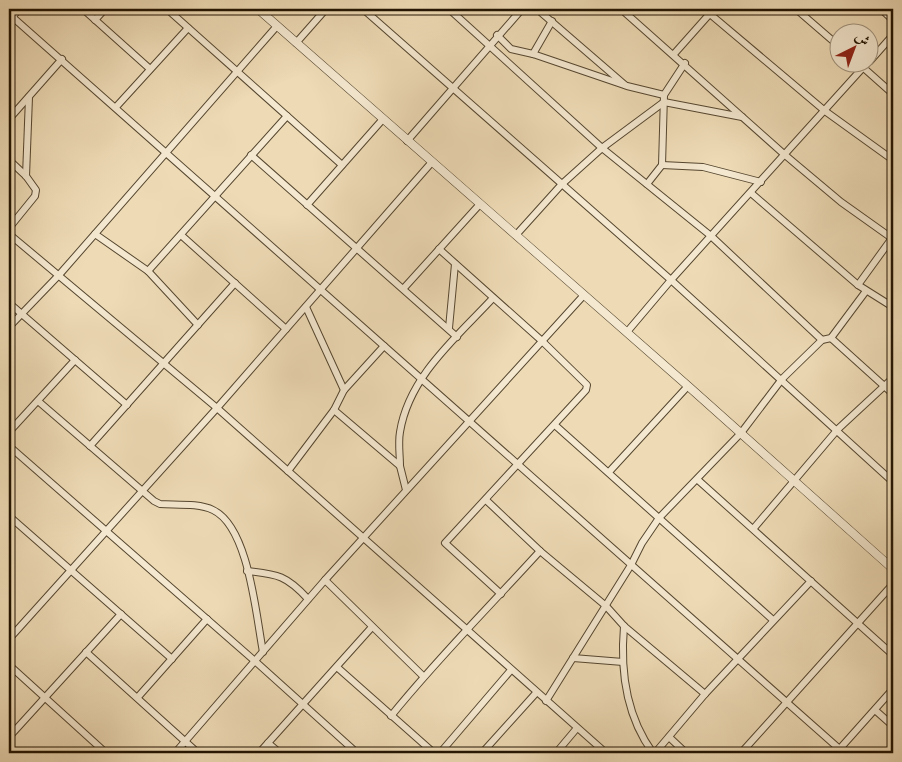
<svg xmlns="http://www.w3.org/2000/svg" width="902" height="762" font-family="'Libre Bodoni',Amiri,serif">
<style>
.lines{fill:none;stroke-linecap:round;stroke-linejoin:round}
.minor-casing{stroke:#55462f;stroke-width:8}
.tertiary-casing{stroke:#55462f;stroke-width:9}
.minor{stroke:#f4e8d0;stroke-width:6}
.tertiary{stroke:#f4e8d0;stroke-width:8}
</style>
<rect width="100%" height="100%" fill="#eedbb6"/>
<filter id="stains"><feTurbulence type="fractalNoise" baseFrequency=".004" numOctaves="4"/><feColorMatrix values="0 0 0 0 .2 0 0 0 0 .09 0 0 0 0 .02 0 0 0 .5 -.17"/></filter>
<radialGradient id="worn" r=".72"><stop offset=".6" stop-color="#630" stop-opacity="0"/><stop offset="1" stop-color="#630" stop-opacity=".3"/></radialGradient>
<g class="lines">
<defs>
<g id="minor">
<path d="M 83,9 L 150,69"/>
<path d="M 167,9 L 342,165"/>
<path d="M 363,9 L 671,280 L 893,482"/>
<path d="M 449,9 L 602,148 L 711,236 L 822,340"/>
<path d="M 537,9 L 625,85"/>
<path d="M 621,9 L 785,155 L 841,202 L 893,239"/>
<path d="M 704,9 L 825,111 L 893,160"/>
<path d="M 796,9 L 840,47"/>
<path d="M 881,9 L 893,20"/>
<path d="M 9,14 L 844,753"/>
<path d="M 95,20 L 105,9"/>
<path d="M 9,21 L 19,9"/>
<path d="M 497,35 L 511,49 L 533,54 L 627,86 L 664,95"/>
<path d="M 296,43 L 326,9"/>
<path d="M 533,54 L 552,21"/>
<path d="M 674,54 L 714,9"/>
<path d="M 870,61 L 893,35"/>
<path d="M 857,62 L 893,94"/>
<path d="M 116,107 L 188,28"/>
<path d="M 9,119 L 62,59"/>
<path d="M 407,141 L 522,9"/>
<path d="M 251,155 L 457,337"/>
<path d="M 9,160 L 26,176 L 36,190 L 35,196 L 9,228"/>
<path d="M 662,165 L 703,167 L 761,182"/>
<path d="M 26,176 L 29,97"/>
<path d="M 647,184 L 662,165 L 664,95 L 685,63"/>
<path d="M 751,193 L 858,285 L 893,307"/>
<path d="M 307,205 L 383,119"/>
<path d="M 9,234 L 217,408 L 606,753"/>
<path d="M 95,234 L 148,271 L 198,325"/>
<path d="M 181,235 L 286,329"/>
<path d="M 516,235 L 562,184 L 602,148 L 664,102 L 742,117"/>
<path d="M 439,249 L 542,341 L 587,385 L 586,390 L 445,543 L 501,594"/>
<path d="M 148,271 L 287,116"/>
<path d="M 858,285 L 892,238"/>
<path d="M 404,288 L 480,204"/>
<path d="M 9,303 L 127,405"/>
<path d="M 306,307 L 344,390"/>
<path d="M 9,327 L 59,275 L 277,26"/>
<path d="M 449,328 L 455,264"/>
<path d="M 627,332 L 671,280 L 868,62"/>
<path d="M 831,338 L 893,394"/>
<path d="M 38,401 L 154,501 L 160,504 C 176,505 199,503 213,510 C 249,527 256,616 263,652"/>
<path d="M 334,410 L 400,466 L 406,490"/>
<path d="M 556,426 L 773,620"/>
<path d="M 9,432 L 75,360"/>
<path d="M 9,446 L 256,662 L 357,753"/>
<path d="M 90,446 L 235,283"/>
<path d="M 400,466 C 400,455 398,443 400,432 C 409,376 457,337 493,298"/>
<path d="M 288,471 L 334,410 L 344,390 L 384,346"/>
<path d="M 609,472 L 688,386"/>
<path d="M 698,480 L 893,655"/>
<path d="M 486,500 L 540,551 L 606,606 L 624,626 L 705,694"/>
<path d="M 9,516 L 172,659"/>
<path d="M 9,526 L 13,520"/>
<path d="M 754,528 L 838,429 L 893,378"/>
<path d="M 247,571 C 278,574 287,576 308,599"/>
<path d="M 325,580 L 423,676"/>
<path d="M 624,626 C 620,672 626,716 653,753"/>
<path d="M 9,639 L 217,408 L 432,162"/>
<path d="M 86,652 L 198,753"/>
<path d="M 573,658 L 623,662"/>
<path d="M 9,665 L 106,753"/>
<path d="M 338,668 L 434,753"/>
<path d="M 138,697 L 207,619"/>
<path d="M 546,701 L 631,565 L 642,543 L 659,518 L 741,433 L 782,379 L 822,340 L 831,338 L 866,291"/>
<path d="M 875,710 L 893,726"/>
<path d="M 391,716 C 437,659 490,606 540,551"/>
<path d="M 9,737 L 121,614"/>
<path d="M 669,737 L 686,753"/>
<path d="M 268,743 L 280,753"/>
<path d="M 9,752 L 10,753"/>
<path d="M 175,753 L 325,580 L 584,295"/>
<path d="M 259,753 L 372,627"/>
<path d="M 440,753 L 511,670"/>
<path d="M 482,753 L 536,693"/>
<path d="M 556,753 L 577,728"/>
<path d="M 655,753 L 705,694 L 811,581"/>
<path d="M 741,753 L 893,584"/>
<path d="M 836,753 L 893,689"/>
</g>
<path id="tertiary" d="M 258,9 L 688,386 L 893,569"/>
</defs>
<use href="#minor" class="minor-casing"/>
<use href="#tertiary" class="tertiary-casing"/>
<use href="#minor" class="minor"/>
<use href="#tertiary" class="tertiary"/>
</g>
<rect width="902" height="762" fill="none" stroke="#eedbb6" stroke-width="30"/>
<rect x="10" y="10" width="882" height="742" fill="none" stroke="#221402" stroke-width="2.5"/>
<rect x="15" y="15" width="872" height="732" fill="none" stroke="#221402"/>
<g transform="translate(854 48) rotate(42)"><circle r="24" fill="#f4e8d0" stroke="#a0937e"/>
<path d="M0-4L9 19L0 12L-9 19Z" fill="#8f2418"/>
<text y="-8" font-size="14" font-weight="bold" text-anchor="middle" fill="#221402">ش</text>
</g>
<rect width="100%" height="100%" filter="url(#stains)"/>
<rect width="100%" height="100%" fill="url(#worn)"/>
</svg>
